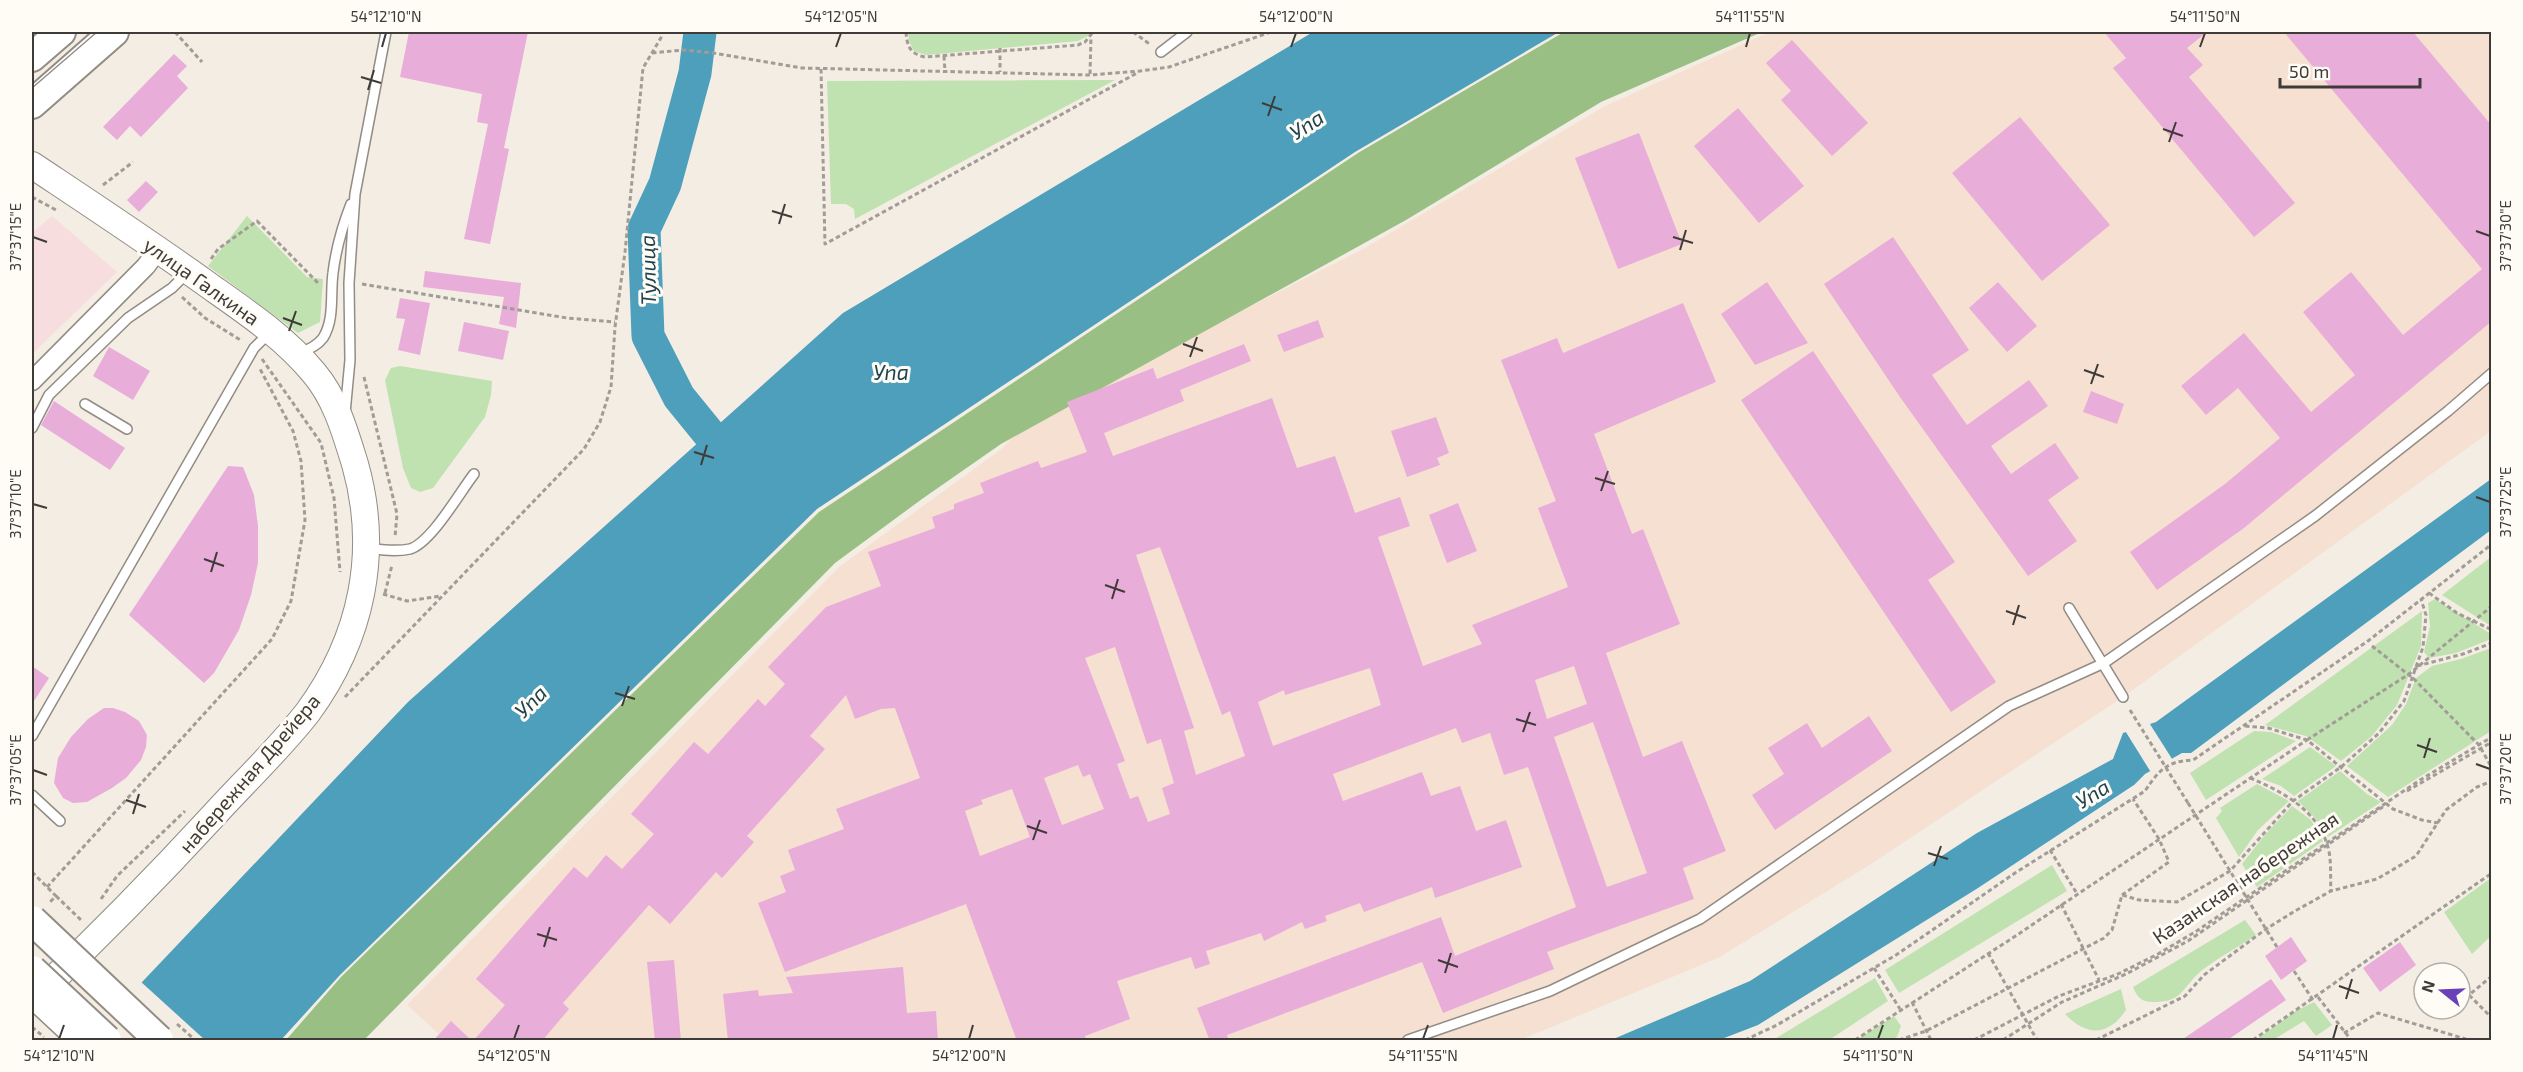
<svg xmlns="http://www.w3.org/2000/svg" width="2523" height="1072" font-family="'Exo 2',sans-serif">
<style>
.commercial{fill:#f8dddf}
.industrial{fill:#f5e0d1}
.green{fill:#c0e1b0}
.forest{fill:#99bf85}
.water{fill:#4d9fbb}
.pier{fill:#f4ede4}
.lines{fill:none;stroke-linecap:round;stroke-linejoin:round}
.river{stroke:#4d9fbb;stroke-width:33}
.building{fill:#e9add9;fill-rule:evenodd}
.service-casing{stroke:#928c84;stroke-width:12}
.minor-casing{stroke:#928c84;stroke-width:21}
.secondary-casing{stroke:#928c84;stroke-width:28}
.primary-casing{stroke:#928c84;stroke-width:32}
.path{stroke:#a19c95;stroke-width:3;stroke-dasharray:4.5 3;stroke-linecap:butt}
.service{stroke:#fff;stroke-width:9}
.minor{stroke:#fff;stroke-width:18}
.secondary{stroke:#fff;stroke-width:26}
.primary{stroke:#fff;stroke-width:28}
.tram{stroke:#938e88;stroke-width:1.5}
.minor-bridge-casing{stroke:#928c84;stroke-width:21;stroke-linecap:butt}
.primary-bridge-casing{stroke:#928c84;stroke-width:32;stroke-linecap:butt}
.path-bridge{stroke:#a19c95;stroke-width:3;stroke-dasharray:4.5 3;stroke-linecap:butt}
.minor-bridge{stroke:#fff;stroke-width:18}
.primary-bridge{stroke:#fff;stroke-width:28}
.ticks{fill:none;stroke:#3e3b38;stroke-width:2}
.labels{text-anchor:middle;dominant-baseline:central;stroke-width:6;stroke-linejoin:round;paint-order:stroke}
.street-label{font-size:20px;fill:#3e3b38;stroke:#fffbf5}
.water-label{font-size:21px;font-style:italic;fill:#1e4351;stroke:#fffbf5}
.neatline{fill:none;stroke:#3e3b38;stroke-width:2}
.ticks-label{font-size:15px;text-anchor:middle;fill:#3e3b38}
</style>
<rect width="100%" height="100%" fill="#f4ede4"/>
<path class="commercial" d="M 52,216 L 117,272 L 32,354 L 32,233 Z"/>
<path class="industrial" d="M 1770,32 L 2491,32 L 2491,431 L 2123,697 L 1871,864 L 1718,958 L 1520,1040 L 433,1040 L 439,1034 L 407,1005 L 839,567 L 1003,448 L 1027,420 L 1365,248 L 1605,106 Z"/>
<g class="green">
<path d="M 908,32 L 1090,32 L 1088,36 L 1078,41 L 926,55 L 914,51 L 909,41 Z"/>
<path d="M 1115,80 L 855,219 L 854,209 L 846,204 L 831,204 L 827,81 Z"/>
<path d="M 247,216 L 307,277 L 323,279 L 320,322 L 298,333 L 208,266 Z"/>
<path d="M 400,366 L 492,381 L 491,395 L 485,417 L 433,488 L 420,492 L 411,488 L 403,468 L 385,380 L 391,368 Z"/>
<path d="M 2491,557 L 2491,626 L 2442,595 Z"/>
<path d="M 2435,599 L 2491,634 L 2491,639 L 2456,653 L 2429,658 L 2424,652 L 2430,626 L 2428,603 Z"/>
<path d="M 2422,611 L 2421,646 L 2397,705 L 2372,736 L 2341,761 L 2306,736 L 2265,725 Z"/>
<path d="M 2491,648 L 2491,731 L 2388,797 L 2347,766 L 2392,725 L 2406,704 L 2416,678 L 2432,666 L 2461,659 Z"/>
<path d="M 2254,731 L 2271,732 L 2296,741 L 2206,800 L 2190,773 Z"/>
<path d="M 2310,747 L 2336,766 L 2294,796 L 2281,786 L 2262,779 Z"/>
<path d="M 2340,771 L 2367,794 L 2381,802 L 2328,837 L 2316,819 L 2298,801 Z"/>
<path d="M 2257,784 L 2289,801 L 2258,830 L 2239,857 L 2216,818 L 2222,811 L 2220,808 Z"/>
<path d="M 2292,806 L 2311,820 L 2323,841 L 2257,887 L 2242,864 L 2264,836 Z"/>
<path d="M 2052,865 L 2067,891 L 1899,993 L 1885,970 Z"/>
<path d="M 2491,878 L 2491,936 L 2472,954 L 2444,912 Z"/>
<path d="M 2245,920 L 2256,935 C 2238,947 2218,958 2201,971 C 2182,987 2183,1003 2153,1002 C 2141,1002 2137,997 2133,987 Z"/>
<path d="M 1875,978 L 1888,1001 L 1829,1040 L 1773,1040 Z"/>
<path d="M 2121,989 L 2126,1010 C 2108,1037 2086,1036 2065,1014 Z"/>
<path d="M 2314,1002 L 2332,1025 L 2316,1036 L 2304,1021 L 2273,1040 L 2256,1040 L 2294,1012 Z"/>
<path d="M 1894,1016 L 1901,1026 L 1897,1037 L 1889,1040 L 1856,1040 Z"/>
</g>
<path class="forest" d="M 1564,32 L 1762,32 L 1601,102 L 1406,220 L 1001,444 L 922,499 L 835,563 L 364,1040 L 286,1040 L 341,977 L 819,512 L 1358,153 Z"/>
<g class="water">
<path d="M 1313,32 L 1559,32 L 1355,152 L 817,509 L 340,975 L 281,1040 L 87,1040 L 408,702 L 843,313 Z"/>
<path d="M 2491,479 L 2491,530 L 2191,753 L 2182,753 L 2145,774 L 2134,785 L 1978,888 L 1758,1025 L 1719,1040 L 1611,1040 L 1750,981 L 1977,833 L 2113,759 L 2123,733 L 2156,722 Z"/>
</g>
<g class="pier">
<path d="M 2148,721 L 2174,762 L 2152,774 L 2124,729 Z"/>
<path d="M 140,981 L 205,1040 L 84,1040 Z"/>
</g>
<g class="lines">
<path class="river" d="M 700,32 L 695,73 L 665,184 L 644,229 L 648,336 L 679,397 L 736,467"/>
</g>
<g class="building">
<path d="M 409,32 L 528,32 L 504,148 L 509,149 L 490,244 L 464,239 L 488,124 L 477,122 L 482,94 L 400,77 Z"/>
<path d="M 2104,32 L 2207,32 L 2187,48 L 2203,65 L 2189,77 L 2295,203 L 2254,237 L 2113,68 L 2126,58 Z"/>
<path d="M 2284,32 L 2413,32 L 2492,126 L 2492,321 L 2244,528 L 2157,590 L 2130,552 L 2225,484 L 2280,438 L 2238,388 L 2206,415 L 2181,386 L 2244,333 L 2311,412 L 2355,375 L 2303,312 L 2351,272 L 2403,335 L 2482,269 Z"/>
<path d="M 1792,40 L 1868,123 L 1832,156 L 1781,100 L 1791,91 L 1766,63 Z"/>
<path d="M 174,54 L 187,66 L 177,76 L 188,88 L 141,137 L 130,126 L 117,140 L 103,127 Z"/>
<path d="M 1738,108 L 1804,186 L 1759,223 L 1694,146 Z"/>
<path d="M 2020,117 L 2110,225 L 2042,281 L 1952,173 Z"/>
<path d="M 1639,133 L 1682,244 L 1618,269 L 1575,158 Z"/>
<path d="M 146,181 L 158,192 L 139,212 L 127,200 Z"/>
<path d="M 1893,237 L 1969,350 L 1932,375 L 1967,425 L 2029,380 L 2048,406 L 1991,446 L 2011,474 L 2055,443 L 2079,478 L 2048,500 L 2077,541 L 2028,576 L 1900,397 L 1824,284 Z"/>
<path d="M 425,271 L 521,283 L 516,328 L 499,324 L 504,297 L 423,287 Z"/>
<path d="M 1767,282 L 1808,343 L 1755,365 L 1721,314 Z"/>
<path d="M 1998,282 L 2037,326 L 2007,352 L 1969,308 Z"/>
<path d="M 400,298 L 430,303 L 420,355 L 398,350 L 405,319 L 396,318 Z"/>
<path d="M 1683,303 L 1716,382 L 1594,434 L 1632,534 L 1643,529 L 1680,624 L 1606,653 L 1643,757 L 1682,741 L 1726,851 L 1683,868 L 1694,899 L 1547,952 L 1554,969 L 1443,1013 L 1422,962 L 1227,1035 L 1229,1041 L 1210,1041 L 1197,1008 L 1441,917 L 1455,956 L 1576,907 L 1528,767 L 1504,775 L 1490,733 L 1462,743 L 1456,728 L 1333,774 L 1343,801 L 1422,772 L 1431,796 L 1460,786 L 1476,831 L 1506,820 L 1522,867 L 1435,898 L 1432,887 L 1364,912 L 1360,903 L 1325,916 L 1327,921 L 1305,929 L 1302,922 L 1264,941 L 1261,933 L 1206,951 L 1210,964 L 1195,969 L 1191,957 L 1117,981 L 1130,1019 L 1085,1036 L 1086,1041 L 1017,1041 L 966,904 L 785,972 L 758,903 L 786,892 L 780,876 L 795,870 L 788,850 L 844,829 L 836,809 L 920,778 L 895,708 L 881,709 L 855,719 L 846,695 L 810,736 L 825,749 L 747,836 L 754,842 L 722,878 L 716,872 L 670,924 L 649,905 L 563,1003 L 569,1009 L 542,1041 L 473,1041 L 505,1005 L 476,979 L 574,867 L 587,878 L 606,855 L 622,869 L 654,834 L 631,814 L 694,742 L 708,754 L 758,699 L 765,706 L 785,684 L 768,667 L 826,607 L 881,586 L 868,552 L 935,528 L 932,517 L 954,509 L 954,504 L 984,493 L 980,483 L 1038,461 L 1041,468 L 1087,452 L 1067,402 L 1153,368 L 1157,379 L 1244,344 L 1251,361 L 1180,390 L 1184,401 L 1104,433 L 1113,456 L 1272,398 L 1297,468 L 1335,456 L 1355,513 L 1400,497 L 1410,526 L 1378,537 L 1423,666 L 1482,644 L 1472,625 L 1568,587 L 1538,508 L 1556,501 L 1501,360 L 1557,338 L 1563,353 ZM 1160,547 L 1222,715 L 1230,711 L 1245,756 L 1196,775 L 1184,731 L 1194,728 L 1136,555 ZM 1115,647 L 1147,744 L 1161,739 L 1174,783 L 1162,788 L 1170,814 L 1148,822 L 1138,796 L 1130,799 L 1117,764 L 1125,761 L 1085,658 ZM 1574,666 L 1587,704 L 1547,719 L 1535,680 ZM 1370,668 L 1381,705 L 1273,746 L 1258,702 L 1284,690 L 1285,695 ZM 1593,722 L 1647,873 L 1607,887 L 1554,737 ZM 1078,765 L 1083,777 L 1090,774 L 1104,809 L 1062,825 L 1044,778 ZM 1012,789 L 1030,837 L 980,856 L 965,811 L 983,804 L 981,800 Z"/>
<path d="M 1318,320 L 1324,337 L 1284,352 L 1277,335 Z"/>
<path d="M 464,322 L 509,331 L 503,360 L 458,351 Z"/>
<path d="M 109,347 L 150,371 L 133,400 L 93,376 Z"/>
<path d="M 1813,351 L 1955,562 L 1928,580 L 1996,682 L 1951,712 L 1741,400 Z"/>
<path d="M 2091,391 L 2124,404 L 2117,424 L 2083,412 Z"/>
<path d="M 54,401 L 125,448 L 110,470 L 41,425 Z"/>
<path d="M 1436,417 L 1449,453 L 1437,458 L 1440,465 L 1407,477 L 1391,431 Z"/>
<path d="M 228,466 L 243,467 L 254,495 L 258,526 L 258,563 L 251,595 L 239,630 L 214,673 L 204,683 L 129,615 Z"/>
<path d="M 1458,503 L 1477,551 L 1447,563 L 1429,515 Z"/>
<path d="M 32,666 L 49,678 L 32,704 Z"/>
<path d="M 104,708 L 113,708 L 125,712 L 139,721 L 147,735 L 146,747 L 141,760 L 126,778 L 112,788 L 87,802 L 73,803 L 63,798 L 54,783 L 58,758 L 71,737 L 88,719 Z"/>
<path d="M 1869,716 L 1892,751 L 1775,830 L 1752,795 L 1784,774 L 1768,748 L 1807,723 L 1822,748 Z"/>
<path d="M 2291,937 L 2307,961 L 2281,980 L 2265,956 Z"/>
<path d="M 2400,942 L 2416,965 L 2380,992 L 2363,968 Z"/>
<path d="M 674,960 L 681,1041 L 655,1041 L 647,962 Z"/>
<path d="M 903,967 L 907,1013 L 936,1011 L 938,1041 L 728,1041 L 723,994 L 758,990 L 759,996 L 793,993 L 786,977 Z"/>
<path d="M 2271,979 L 2286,1000 L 2226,1041 L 2180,1041 Z"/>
<path d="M 451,1021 L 472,1041 L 433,1041 Z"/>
</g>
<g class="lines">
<defs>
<g id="service">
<path d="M 1161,52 L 1187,32"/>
<path d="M 299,353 C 308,350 317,346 323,338 C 335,319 330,294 333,273 C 336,248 342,227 351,204"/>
<path d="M 85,404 L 127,429"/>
<path d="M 345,413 L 350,360 L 349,283 L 355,194 L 386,32"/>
<path d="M 32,428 L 49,395 L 128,318 L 172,288 L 187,273"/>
<path d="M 367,548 C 381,550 396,552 410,549 C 431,543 460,492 474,474"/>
<path d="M 2069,608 L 2123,697"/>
<path d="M 32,736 L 254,348 L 270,332"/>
<path d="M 32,795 L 60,821"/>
<path d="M 1408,1040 L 1550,991 L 1700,919 L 2009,706 L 2104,663 L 2315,516 L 2448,411 L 2492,373"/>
</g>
<path id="minor" d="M 32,381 L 146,266 L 158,250"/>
<path id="secondary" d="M 32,165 C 92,205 153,245 211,287 C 248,313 285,338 314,373 C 336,399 345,432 355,464 C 380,552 362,638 308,712 C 281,747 244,782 214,815 C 156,878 96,939 34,998"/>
<g id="primary">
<path d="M 32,57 L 61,32"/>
<path d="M 32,104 L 114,32"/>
</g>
</defs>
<use href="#service" class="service-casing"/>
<use href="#minor" class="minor-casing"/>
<use href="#secondary" class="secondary-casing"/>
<use href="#primary" class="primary-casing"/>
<g class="path">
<path d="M 175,32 L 202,62"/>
<path d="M 906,32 C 907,46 910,54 925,57 L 1078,45 L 1085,42 L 1093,32"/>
<path d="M 1133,32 L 1151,45"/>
<path d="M 1000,48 L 1000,72"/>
<path d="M 652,53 L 683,50 L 713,53 L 802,68 L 1090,75 L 1140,71 L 1169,67 L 1271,32"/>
<path d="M 944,56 L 945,72"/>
<path d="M 821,69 L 825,244 L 1137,73"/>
<path d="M 1090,74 L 1091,37"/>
<path d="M 103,185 L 133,162"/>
<path d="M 32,197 L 56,210"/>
<path d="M 211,259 L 218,249 L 257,221 L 319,284"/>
<path d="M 362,284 L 567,318 L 615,322"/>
<path d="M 182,297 L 205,318 L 242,341"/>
<path d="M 262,359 L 321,443 L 334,498 L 340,572"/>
<path d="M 364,377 L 397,514 L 395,537"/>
<path d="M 385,593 L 392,565"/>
<path d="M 2429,593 L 2457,613 L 2492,630"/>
<path d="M 383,594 L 407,601 L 441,596"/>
<path d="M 2417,666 L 2463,654 L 2492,643"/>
<path d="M 345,697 L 584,449 L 600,422 L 611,387 L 615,327 L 625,252 L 643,68 L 662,36 L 662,32"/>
<path d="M 2245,726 L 2268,728 L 2307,740 L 2393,809 L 2422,820 L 2438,823"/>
<path d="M 2471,737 L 2479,745 L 2492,768"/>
<path d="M 2250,778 C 2281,791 2316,809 2327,844 C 2332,858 2330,876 2331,891"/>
<path d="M 2407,791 L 2492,742"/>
<path d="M 2188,803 L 2277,947"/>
<path d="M 2050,850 L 2076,892"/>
<path d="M 32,872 L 56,896 L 50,902"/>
<path d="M 47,887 L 272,639 L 291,601 L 305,520 L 301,461 L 293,431 L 259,367"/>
<path d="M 2122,895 L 2169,862 L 2159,839 L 2133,799"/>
<path d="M 56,896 L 82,921"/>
<path d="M 101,899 L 117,876 L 185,811"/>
<path d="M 2061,904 L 2099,980"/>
<path d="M 1988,953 L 2037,1040"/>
<path d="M 1874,968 L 1900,1009"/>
<path d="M 2294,971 L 2313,1000"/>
<path d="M 2492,976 L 2469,995 L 2492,1018"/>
<path d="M 2318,997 L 2351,1040"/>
<path d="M 1912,1002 L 1931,1040"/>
<path d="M 32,1027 L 44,1037"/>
<path d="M 2344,1033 L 2378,1013 L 2469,1040"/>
<path d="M 1745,1040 L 1777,1025 L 1896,955 L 2015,873 L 2145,791 C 2159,770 2167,761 2193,760 L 2368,641 L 2492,544"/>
<path d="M 1855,1040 L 2014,937 L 2307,740"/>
<path d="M 1899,1040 L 1926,1031 L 2104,938 L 2112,930 L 2122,895 L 2139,900 L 2177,902 L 2230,871 L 2293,801 L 2341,767 L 2379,733 L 2404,701 L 2423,647 L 2426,615 L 2421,599"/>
<path d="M 1974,1040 L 2059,996 L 2118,974 L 2158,954 L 2195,932 L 2420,780 L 2492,737"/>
<path d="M 2003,1040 L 2062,1002 L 2126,974 L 2188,941 L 2384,806"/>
<path d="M 2096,1040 L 2185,996 L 2204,975 L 2266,929 L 2295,911 L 2331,891 L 2377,879 L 2416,856 L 2446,810 L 2477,787 L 2492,781"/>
<path d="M 2253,1040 L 2492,873"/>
</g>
<use href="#service" class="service"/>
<use href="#minor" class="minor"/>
<use href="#secondary" class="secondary"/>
<use href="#primary" class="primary"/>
<g class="tram">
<path d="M 32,88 L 97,32"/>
<path d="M 32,993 L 82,1040"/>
</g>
<defs>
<path id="minor-bridge" d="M 32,999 L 76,1040"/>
<g id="primary-bridge">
<path d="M 32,920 L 159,1040"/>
<path d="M 32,970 L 107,1040"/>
</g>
</defs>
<use href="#minor-bridge" class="minor-bridge-casing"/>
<use href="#primary-bridge" class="primary-bridge-casing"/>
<g class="path-bridge">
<path d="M 2372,646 L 2414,679 L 2471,737"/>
<path d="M 2130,710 L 2188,803"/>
<path d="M 2307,740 L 2409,674 L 2492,606"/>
<path d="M 177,1024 L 195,1040"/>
</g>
<use href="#minor-bridge" class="minor-bridge"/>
<use href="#primary-bridge" class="primary-bridge"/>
</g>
<path class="ticks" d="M 382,47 L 386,33M 836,47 L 841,33M 1291,47 L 1296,33M 1746,47 L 1750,33M 2200,47 L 2205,33M 361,77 L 381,83M 368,90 L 374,70M 1262,103 L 1282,110M 1268,116 L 1275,96M 2163,129 L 2183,136M 2169,142 L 2176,122M 772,211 L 792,217M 779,224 L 785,204M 2476,231 L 2490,236M 33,237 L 47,242M 1673,237 L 1693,243M 1680,250 L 1686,230M 283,318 L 302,325M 289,331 L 296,311M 1183,344 L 1203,351M 1190,357 L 1197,337M 2084,370 L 2104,377M 2091,384 L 2098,364M 694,452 L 714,458M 701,465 L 707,445M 1595,478 L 1615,484M 1601,491 L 1608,471M 2476,497 L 2490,502M 33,504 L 47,508M 204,559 L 224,566M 211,572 L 217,552M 1105,585 L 1125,592M 1112,599 L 1118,579M 2006,611 L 2026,618M 2013,625 L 2019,605M 615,693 L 635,699M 622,706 L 629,686M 1516,719 L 1536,725M 1523,732 L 1530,712M 2417,745 L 2437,752M 2424,758 L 2430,738M 2476,764 L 2490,769M 33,770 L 47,775M 126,800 L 146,807M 133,814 L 139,794M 1027,826 L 1047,833M 1033,840 L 1040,820M 1928,853 L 1948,859M 1934,866 L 1941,846M 537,934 L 557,940M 544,947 L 550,927M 1438,960 L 1458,967M 1445,973 L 1451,953M 2339,986 L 2359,993M 2346,999 L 2352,979M 59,1039 L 64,1025M 514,1039 L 519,1025M 969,1039 L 973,1025M 1423,1039 L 1428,1025M 1878,1039 L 1883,1025M 2333,1039 L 2337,1025"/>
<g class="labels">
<g class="street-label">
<text transform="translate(202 281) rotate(35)">улица Галкина</text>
<text transform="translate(249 773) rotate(-49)">набережная Дрейера</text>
<text transform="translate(2245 877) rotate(-34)">Казанская набережная</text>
</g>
<g class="water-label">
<text transform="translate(1306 124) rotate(-33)">Упа</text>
<text transform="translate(647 270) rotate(-91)">Тулица</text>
<text x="891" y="371">Упа</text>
<text transform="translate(530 701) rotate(-45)">Упа</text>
<text transform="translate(2092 793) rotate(-32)">Упа</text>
</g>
</g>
<rect width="2523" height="1072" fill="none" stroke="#fffbf5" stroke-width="66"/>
<g transform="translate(2442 991) rotate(288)"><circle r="28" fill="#fffbf5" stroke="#b2aea9" stroke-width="1.5"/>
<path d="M0-4.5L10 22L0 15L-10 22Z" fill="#6a40b8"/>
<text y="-9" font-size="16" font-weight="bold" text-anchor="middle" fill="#3e3b38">N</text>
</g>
<path d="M2280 78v9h140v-9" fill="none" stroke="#3e3b38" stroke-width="3"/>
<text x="2289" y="78" font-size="18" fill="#3e3b38" stroke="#fffbf5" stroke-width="4.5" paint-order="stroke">50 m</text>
<rect x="33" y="33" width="2457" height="1006" class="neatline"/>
<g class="ticks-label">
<text x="386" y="22">54°12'10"N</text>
<text x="841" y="22">54°12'05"N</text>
<text x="1296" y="22">54°12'00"N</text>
<text x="1750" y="22">54°11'55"N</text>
<text x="2205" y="22">54°11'50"N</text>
<text transform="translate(2506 236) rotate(-90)" y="5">37°37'30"E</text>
<text transform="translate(16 237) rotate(-90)" y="5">37°37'15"E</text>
<text transform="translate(2506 502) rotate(-90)" y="5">37°37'25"E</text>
<text transform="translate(16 504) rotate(-90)" y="5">37°37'10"E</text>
<text transform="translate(2506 769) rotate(-90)" y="5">37°37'20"E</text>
<text transform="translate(16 770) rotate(-90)" y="5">37°37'05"E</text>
<text x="59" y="1061">54°12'10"N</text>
<text x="514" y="1061">54°12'05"N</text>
<text x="969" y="1061">54°12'00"N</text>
<text x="1423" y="1061">54°11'55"N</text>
<text x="1878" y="1061">54°11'50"N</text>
<text x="2333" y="1061">54°11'45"N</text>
</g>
</svg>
